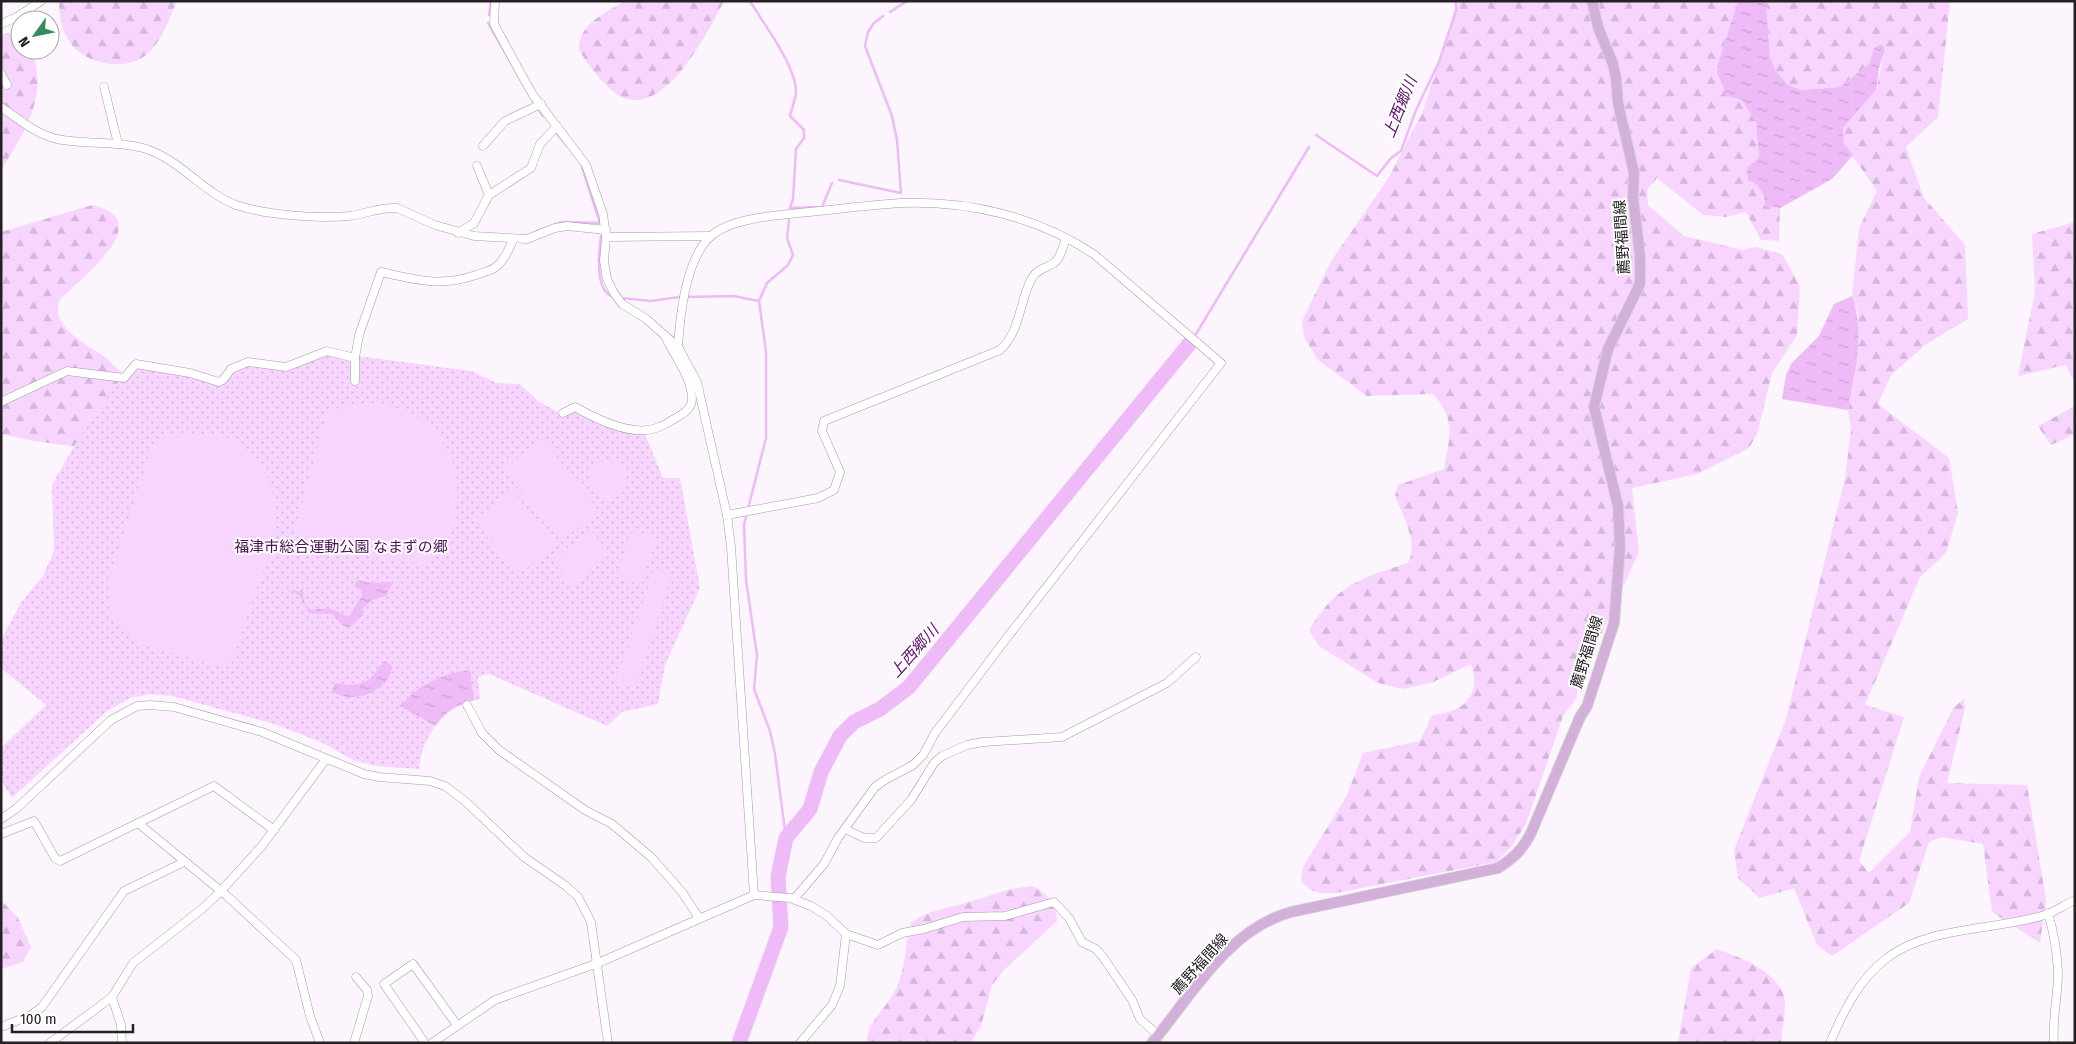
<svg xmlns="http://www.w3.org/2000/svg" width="2076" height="1044" font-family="'Fira Sans Condensed','Noto Sans JP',sans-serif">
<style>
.forest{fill:url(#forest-firs)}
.park{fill:url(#park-dots)}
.pitch{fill:#f8d5fe}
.water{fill:url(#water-ripples)}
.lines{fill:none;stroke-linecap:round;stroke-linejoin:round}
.stream{stroke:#eebaf7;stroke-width:2.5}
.river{stroke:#eebaf7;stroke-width:15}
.minor-casing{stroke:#a49ba6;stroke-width:9}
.major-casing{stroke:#d8d7d8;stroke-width:12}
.minor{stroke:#fff;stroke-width:8}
.major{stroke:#d2b0d9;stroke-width:10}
.labels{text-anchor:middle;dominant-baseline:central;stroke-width:4;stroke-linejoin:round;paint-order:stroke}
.street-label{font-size:15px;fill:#242024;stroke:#fff}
.park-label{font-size:15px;fill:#4b1256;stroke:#fff}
.water-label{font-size:16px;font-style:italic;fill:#5f126d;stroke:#fff}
</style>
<defs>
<pattern id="forest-firs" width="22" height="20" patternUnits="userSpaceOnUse" patternTransform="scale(1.25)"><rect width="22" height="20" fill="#f8d5fe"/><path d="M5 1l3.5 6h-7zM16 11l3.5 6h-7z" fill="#d4b7da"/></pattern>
<pattern id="park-dots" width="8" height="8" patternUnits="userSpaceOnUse" patternTransform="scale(1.25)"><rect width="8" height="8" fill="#f8d5fe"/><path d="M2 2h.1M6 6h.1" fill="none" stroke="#d4b7da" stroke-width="1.8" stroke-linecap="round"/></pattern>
<pattern id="water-ripples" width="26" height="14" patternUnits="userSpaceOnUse" patternTransform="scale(1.25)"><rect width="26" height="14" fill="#eebaf7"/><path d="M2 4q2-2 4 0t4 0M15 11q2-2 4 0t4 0" fill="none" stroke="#cca0d4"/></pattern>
</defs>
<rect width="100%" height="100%" fill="#fdf5fe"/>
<g class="forest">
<path d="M 59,1 L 177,1 C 169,19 162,42 146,55 C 126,71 88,65 72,45 C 62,32 59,17 59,1 Z"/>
<path d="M 625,1 L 724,1 C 708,31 670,110 627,99 C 610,95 588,65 579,50 C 578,24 605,13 625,1 Z"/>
<path d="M 1459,1 L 1738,1 L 1718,63 L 1717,73 L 1727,96 L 1742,100 L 1756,122 L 1759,157 L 1752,163 L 1755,181 L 1761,190 L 1765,206 L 1780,208 L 1779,241 L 1761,240 L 1746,212 L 1726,217 L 1703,215 L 1657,178 L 1647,190 L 1648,205 L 1684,236 L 1743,250 L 1755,247 L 1782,254 L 1800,286 L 1797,335 L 1772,373 L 1757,434 L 1749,448 L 1697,474 L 1632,488 L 1639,552 L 1577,687 L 1577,697 L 1563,716 L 1526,824 L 1512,846 L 1496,862 L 1336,893 C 1321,894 1310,894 1301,880 L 1303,867 L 1347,795 L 1363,753 L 1420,741 L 1432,715 C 1463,712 1482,697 1471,664 L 1433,682 L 1403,689 L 1378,683 L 1319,646 L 1309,630 C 1336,585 1361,578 1408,563 C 1419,543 1403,516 1395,496 L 1398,485 L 1444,469 C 1449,438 1457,420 1433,394 L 1367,396 L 1318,360 L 1304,337 L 1302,321 L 1331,261 L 1388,179 L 1422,113 Z"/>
<path d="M 1766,1 L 1950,1 L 1938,117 L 1906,147 L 1924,198 L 1965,245 L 1968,319 L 1925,345 L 1891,375 L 1878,404 L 1949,458 L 1958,512 L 1946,553 L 1920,577 L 1865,705 L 1904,717 L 1859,861 L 1869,873 L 1910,832 L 1919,777 L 1954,707 L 1964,699 L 1965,708 L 1947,783 L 2027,785 L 2046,899 L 2040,943 L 1992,912 L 1983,844 L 1941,837 L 1929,842 L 1909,903 L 1832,956 L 1817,945 L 1794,888 L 1760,898 L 1738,878 L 1734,850 L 1786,719 L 1845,478 L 1851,430 L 1848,410 L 1855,375 L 1858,314 L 1852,296 L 1859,228 L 1877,191 L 1844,144 L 1843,128 L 1876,90 L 1885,50 L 1874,48 L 1869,64 L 1840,87 L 1801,90 L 1787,84 L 1776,71 L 1770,57 Z"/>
<path d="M 8,33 L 20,37 L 20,50 L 31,50 C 50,95 24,133 1,170 L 1,35 Z"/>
<path d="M 92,205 C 161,221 77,280 59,301 C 51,327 84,343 102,355 C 111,362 120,371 128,379 L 102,450 L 34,441 L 1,434 L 1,232 Z"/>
<path d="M 2075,222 L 2075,383 L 2066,365 L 2018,376 L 2035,291 L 2032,234 Z"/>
<path d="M 2075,406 L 2075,434 L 2051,445 L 2038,426 Z"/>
<path d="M 1031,886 C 1045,890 1058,906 1057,921 L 1003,971 L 992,985 L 981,1026 L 970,1043 L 867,1043 C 866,1022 888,1007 896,989 C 907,965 904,946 911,923 C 928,910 946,909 966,903 C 988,897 1008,888 1031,886 Z"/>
<path d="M 1,900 L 18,918 L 31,947 L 23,962 L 1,969 Z"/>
<path d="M 1717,949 C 1740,957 1785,974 1785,1004 C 1785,1017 1782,1030 1781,1043 L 1678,1043 L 1691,968 Z"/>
</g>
<path class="park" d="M 323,348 L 331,348 L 358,356 L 471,371 L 497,383 L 520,384 L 539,402 L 564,415 L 573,410 L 601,425 L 645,434 L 663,478 L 680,478 L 700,588 L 665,665 L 658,704 L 622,712 L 607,726 L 489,674 L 478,677 L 480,699 C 473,701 464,702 458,705 C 437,716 420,746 419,769 L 376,766 L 353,760 L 323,743 L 274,724 L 172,696 L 151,694 L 130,698 L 107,711 L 12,798 L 1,780 L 1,748 L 46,705 L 1,668 L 1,640 L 22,601 L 43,576 L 54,551 L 52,485 L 77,441 L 133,361 L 184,369 L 218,380 L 236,362 L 260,360 L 277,365 L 288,365 Z"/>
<g class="pitch">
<path d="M 370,403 C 383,405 396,407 408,412 C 459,434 471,503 442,548 C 438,554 431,559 426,565 L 309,547 L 296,527 L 327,412 L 343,407 Z"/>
<path d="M 175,432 C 191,434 214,432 228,438 C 272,457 281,502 272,545 C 268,561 261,577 256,592 C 248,615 240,638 232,661 L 225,668 L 138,643 L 116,620 L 109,607 L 109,581 L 150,453 L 163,435 Z"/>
<path d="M 542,438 L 599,511 L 561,541 L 503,469 Z"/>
<circle cx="608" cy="480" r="19"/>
<path d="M 512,490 L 556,545 L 518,575 L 474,520 Z"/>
<path d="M 591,530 L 610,555 L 572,585 L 552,560 Z"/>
<path d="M 633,530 L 657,538 L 641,585 L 617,577 Z"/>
<path d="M 654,569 L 672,575 L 635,688 L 616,681 Z"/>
</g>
<g class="water">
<path d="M 1738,1 L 1766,1 L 1770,57 L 1776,71 L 1787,84 L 1801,90 L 1840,87 L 1869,64 L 1874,48 L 1882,44 L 1885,50 L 1879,68 L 1876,90 L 1843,128 L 1844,144 L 1853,155 L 1832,179 L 1780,208 L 1765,206 C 1764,194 1760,183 1748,180 L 1747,168 L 1759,157 L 1756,122 L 1742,100 L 1727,96 L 1717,73 L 1718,63 Z"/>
<path d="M 1852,296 C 1865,332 1855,373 1848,410 L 1782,399 L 1786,375 L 1791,364 L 1819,336 L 1834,304 Z"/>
<path d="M 358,580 L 371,583 L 391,582 L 392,585 L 386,596 L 372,600 L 362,609 L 363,615 L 350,627 L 343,626 L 332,614 L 309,613 L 300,596 L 290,589 L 299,592 L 303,587 C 303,596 302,604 311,610 L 329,608 L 349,617 L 364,592 L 354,585 Z"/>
<path d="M 386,661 L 392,666 C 392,691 350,706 332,691 L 335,683 C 349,686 365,687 375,673 C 379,669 381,664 386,661 Z"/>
<path d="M 470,670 L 474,700 C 458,705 445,711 436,726 L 400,706 C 420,684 441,674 470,670 Z"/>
</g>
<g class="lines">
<g class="stream">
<path d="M 750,1 C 763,23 797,67 796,93 C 795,100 792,108 790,116 L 804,130 L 804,138 L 796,149 L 793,199 L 790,208 L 822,207 L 832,183"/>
<path d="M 890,12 L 907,1"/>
<path d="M 489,15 L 491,1"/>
<path d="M 488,23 L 534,103"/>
<path d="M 539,110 L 543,116"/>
<path d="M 555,131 L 567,146"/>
<path d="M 1316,135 L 1377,176 L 1391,158 L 1401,151 L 1416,110 L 1439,62 L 1456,11 L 1456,1"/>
<path d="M 839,180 L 901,193 L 897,140 L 892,116 L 865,46 L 868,32 L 874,23 L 883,16"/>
<path d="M 537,231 L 562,222 L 600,223 L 581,164"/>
<path d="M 601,236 C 599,251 594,294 615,297"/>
<path d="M 687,297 L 733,296 L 759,301"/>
<path d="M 621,298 L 651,301 L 679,297"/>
<path d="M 1196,334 L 1309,147"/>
<path d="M 749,505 L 766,438 L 766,352 L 759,301 L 767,283 L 788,265 L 793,255 L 787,238 L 789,220"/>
<path d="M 746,517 L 744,525 L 746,580 L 757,655 L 754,689 L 770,731 L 775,754 L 786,838"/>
</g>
<path class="river" d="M 739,1043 L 781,927 L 778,877 L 786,838 L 810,809 L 821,772 L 840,736 L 854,722 L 880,709 L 909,687 L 1190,343"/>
<defs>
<g id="minor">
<path d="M 495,1 L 494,24 L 520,72 L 533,95 L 586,165 L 603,214 L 606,237 L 604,261 L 607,279 L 614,293 L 622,304 L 645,318 L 678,347 L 697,382 L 727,515 L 731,547 L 754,895"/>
<path d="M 1,24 L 17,17 L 41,1"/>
<path d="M 1,74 L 7,85"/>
<path d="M 104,87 L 118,144"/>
<path d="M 1,107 C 18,119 36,134 57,139 C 85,145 115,140 143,148 C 179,158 202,192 236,205 C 266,215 318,219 349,216 C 365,214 380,207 397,208 L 435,225 L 474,236 L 527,239 L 555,228 L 567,226 L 606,230"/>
<path d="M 483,146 L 505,121 L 541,104"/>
<path d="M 477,166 L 489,195"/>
<path d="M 458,233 L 474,223 L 489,195 L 531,168 L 540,144 L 557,126"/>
<path d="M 606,237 L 710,236"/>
<path d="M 678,347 C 680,315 686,258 711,236 C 732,217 782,215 809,212 C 839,209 870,205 900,203 C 968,200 1039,217 1095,255 L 1221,363 L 1006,639 L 935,733 L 923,755 L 913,765 L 885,780 L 875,787 L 838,838 L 824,864 L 794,899"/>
<path d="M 355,381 L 355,358 L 359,335 L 381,272 C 416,280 441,287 476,275 C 483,272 492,271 497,266 C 505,259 509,249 513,240"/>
<path d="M 1,402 L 67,371 L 124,378 L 136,364 L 190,373 L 219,382 L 223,380 L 231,369 L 248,362 L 286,367 L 327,351 L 355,358"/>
<path d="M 563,413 L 575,407 C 596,419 634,438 659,427 C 665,425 670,421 676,418 C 684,413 692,409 692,398 C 691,376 675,357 666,338"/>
<path d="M 727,515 L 818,498 L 834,490 L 840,472 L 822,431 L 824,421 L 1000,350 C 1021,331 1019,301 1032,278 C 1037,269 1046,268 1054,263 C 1061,258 1063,246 1066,238"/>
<path d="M 467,705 L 482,733 L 499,750 L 585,810 L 612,824 L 651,857 L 682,892 L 699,918"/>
<path d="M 1,819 L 16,809 L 111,720 L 137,706 L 150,705 L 174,707 L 262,732 L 364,774 L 379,777 L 430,781 L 445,786 L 465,801 L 524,857 L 566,886 L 578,897 L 591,922 L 608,1043"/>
<path d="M 138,823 L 214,786 L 274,830"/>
<path d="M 845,829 L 864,838 L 876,838 L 911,800 L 934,763 L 942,756 L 967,745 L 983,742 L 1062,737 L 1167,683 L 1196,657"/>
<path d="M 1,834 L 34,821 L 55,858 L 60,861 L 138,823 L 227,896 L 296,960 L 310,1016 L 320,1043"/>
<path d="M 2048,913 C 2054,933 2057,951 2058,972 C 2058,996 2052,1019 2054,1043"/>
<path d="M 112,997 L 121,1025 L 122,1043"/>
<path d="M 1,1027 L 31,1015 L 42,1007 L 124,891 L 184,862"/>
<path d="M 50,1043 L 112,997 L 133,963 L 202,909 L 220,892 L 261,847 L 326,759"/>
<path d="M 354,1043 L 368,996 L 367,990 L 356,977"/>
<path d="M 425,1043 L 384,984 L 413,964 L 457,1025"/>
<path d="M 432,1043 L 495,1000 L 598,963 L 754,895 L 790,898 L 811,906 L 827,916 L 846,934 L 878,945 L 902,933 L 924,929 L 963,917 L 1005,916 L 1054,902 L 1069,918 L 1082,942 L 1096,949 L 1103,957 L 1132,1000 L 1140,1019 L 1158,1035"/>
<path d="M 800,1043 L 832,1005 L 840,986 L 846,934"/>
<path d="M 1830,1043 C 1843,1012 1859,979 1887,958 C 1930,925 1998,931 2048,914 C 2057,910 2066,904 2075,900"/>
</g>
<path id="major" d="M 1152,1043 C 1191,996 1228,929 1291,912 L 1498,868 C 1514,858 1523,849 1531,833 L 1580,717 L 1587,706 L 1614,623 L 1620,547 L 1618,506 L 1594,407 L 1608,349 L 1640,284 L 1640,256 L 1633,197 L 1634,173 L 1618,103 L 1616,78 L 1613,64 L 1598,27 L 1592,1"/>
</defs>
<use href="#minor" class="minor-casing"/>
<use href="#major" class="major-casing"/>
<use href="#minor" class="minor"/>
<use href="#major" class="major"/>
</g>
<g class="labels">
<g class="street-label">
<text transform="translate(1622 237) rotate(-94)">薦野福間線</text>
<text transform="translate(1587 652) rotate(-73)">薦野福間線</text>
<text transform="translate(1200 964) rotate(-48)">薦野福間線</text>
</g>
<g class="park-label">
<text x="341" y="547">福津市総合運動公園 なまずの郷</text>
</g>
<g class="water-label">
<text transform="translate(1400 107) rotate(-68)">上西郷川</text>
<text transform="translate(914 651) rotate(-48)">上西郷川</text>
</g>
</g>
<rect width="2076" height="1044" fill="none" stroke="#242024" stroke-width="5"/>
<g transform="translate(35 35) rotate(237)"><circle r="24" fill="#ffffff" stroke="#a7a6a7"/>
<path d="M0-4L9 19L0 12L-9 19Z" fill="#338a5e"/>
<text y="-8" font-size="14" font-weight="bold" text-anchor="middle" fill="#242024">N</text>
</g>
<path d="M12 1024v8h121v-8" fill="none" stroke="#242024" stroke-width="2.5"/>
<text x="20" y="1024" font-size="15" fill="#242024" stroke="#ffffff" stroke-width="4" paint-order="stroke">100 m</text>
</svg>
